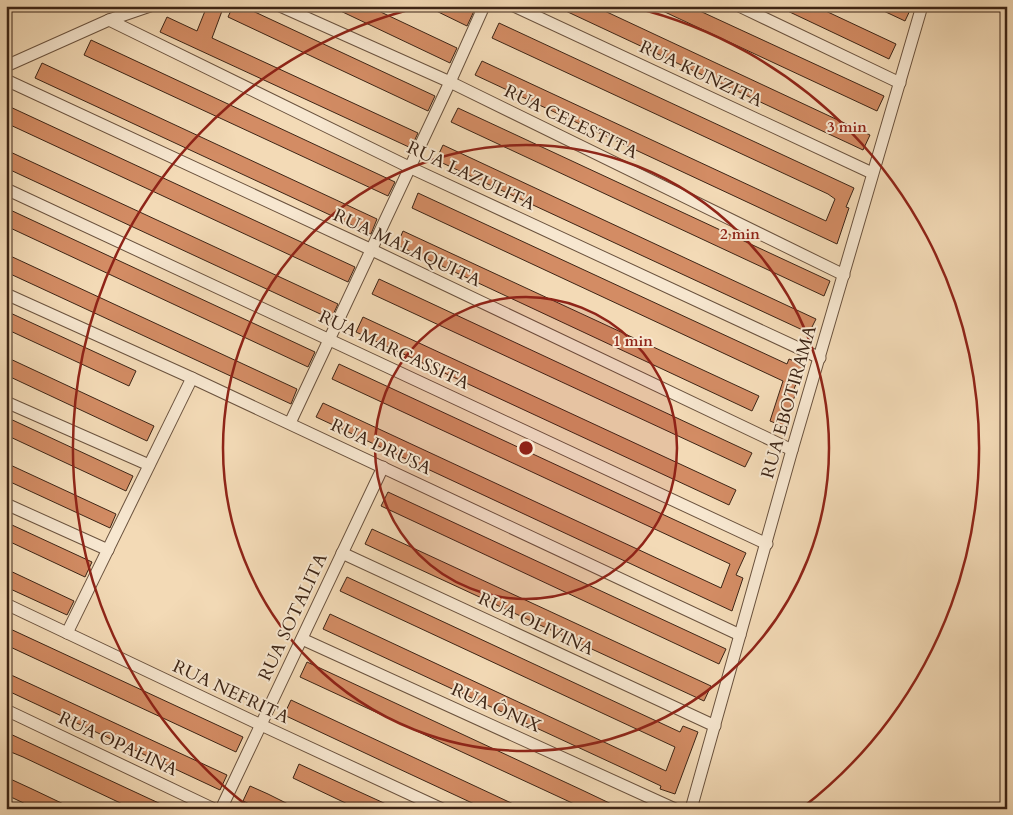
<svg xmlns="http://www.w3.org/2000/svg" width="1013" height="815" font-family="Cardo,serif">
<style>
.building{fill:#d38c64;stroke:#3d2516}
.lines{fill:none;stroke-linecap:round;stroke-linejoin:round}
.minor-casing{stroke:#6a523e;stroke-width:13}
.minor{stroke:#f7e7d0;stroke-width:11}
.ring{fill:none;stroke:#8f2418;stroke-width:2.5}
.labels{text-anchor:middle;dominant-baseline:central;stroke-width:4;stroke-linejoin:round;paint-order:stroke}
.street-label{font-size:18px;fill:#3d2516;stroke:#f7e7d0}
.centre{fill:#8f2418;stroke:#f7e7d0;stroke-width:2.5}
.ring-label{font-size:15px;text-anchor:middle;font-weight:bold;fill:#8f2418;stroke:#f7e7d0;stroke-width:4;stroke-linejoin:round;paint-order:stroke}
</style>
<rect width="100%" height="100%" fill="#f3dab6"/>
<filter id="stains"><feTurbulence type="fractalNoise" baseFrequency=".004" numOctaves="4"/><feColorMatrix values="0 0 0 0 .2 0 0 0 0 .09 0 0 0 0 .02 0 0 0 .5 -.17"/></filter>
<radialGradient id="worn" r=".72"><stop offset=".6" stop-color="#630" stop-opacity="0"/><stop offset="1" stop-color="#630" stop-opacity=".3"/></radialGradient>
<g class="building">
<path d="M 207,6 L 222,11 L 212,38 L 418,133 L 411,148 L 160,32 L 167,17 L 197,31 Z"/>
<path d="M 233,6 L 242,6 L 435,96 L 428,111 L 228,17 Z"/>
<path d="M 330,6 L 368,6 L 457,48 L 450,63 Z"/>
<path d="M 426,6 L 464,6 L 474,11 L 467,26 Z"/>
<path d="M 555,6 L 594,6 L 870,135 L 863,150 Z"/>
<path d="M 652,6 L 689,6 L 884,96 L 877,111 Z"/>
<path d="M 777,6 L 815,6 L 896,44 L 889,59 Z"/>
<path d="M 873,6 L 912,6 L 905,21 Z"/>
<path d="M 499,23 L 854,188 L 846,207 L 849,208 L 837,244 L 475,75 L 482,61 L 826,221 L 835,199 L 828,194 L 492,38 Z"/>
<path d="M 91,40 L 395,182 L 388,196 L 84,55 Z"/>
<path d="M 42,63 L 377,219 L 371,234 L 35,78 Z"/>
<path d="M 6,105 L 355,267 L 348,282 L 6,123 Z"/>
<path d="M 458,108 L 830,281 L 824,296 L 451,122 Z"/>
<path d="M 443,145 L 816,319 L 809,333 L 436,160 Z"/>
<path d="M 6,150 L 338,304 L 331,319 L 6,168 Z"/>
<path d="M 418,193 L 787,364 L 789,359 L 804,365 L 794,389 L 797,390 L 788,414 L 790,415 L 785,427 L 770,421 L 783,381 L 412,208 Z"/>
<path d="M 6,208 L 315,352 L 308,367 L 6,226 Z"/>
<path d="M 403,231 L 759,396 L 752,411 L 397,245 Z"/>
<path d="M 6,254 L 297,389 L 291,404 L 6,272 Z"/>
<path d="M 379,279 L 752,453 L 745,467 L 372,294 Z"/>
<path d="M 6,311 L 136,371 L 129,386 L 6,329 Z"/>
<path d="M 363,317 L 736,490 L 729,505 L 356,332 Z"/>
<path d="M 6,357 L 154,426 L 147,441 L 6,375 Z"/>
<path d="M 339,364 L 746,553 L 736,575 L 743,578 L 732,611 L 316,417 L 323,403 L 721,588 L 730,564 L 332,379 Z"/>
<path d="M 6,417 L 133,476 L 126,491 L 6,435 Z"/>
<path d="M 6,463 L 116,514 L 110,528 L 6,480 Z"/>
<path d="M 388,492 L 726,649 L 719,664 L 381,506 Z"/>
<path d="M 12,525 L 92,562 L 85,577 L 6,540 L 6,536 Z"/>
<path d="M 372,529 L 711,686 L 704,701 L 365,544 Z"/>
<path d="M 6,569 L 74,601 L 67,615 L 6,587 Z"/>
<path d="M 347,577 L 680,732 L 683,726 L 698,732 L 675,794 L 660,789 L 661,786 L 627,770 L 323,629 L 330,614 L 666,771 L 675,747 L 340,591 Z"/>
<path d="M 6,627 L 243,737 L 236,752 L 6,645 Z"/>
<path d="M 307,662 L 582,790 L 622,809 L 584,809 L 570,802 L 300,677 Z"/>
<path d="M 9,674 L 227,775 L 220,790 L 6,690 L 6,680 Z"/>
<path d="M 291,700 L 308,708 L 524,809 L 485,809 L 382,761 L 284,715 Z"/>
<path d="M 6,732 L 150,799 L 172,809 L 133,809 L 23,757 L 6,750 Z"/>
<path d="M 299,764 L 351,788 L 397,809 L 358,809 L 293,778 Z"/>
<path d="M 6,777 L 32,789 L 74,809 L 36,809 L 13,798 L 6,795 Z"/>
<path d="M 250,786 L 268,794 L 298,809 L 260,809 L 243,801 Z"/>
</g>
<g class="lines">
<defs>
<g id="minor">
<path d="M 280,6 L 450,82 L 844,275"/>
<path d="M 514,6 L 872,173"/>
<path d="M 739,6 L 900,83"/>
<path d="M 109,20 L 411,168 L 820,358"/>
<path d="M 6,66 L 109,20 L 150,6"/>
<path d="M 6,80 L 372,250 L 792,450"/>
<path d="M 6,189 L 767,544"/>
<path d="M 6,294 L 192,378 L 740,635"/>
<path d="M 6,402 L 149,465"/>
<path d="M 290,423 L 450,82 L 484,6"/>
<path d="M 6,504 L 108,550"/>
<path d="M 342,553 L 715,726"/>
<path d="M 6,604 L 261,725 L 442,809"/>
<path d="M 67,633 L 192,378"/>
<path d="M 302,639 L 675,809"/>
<path d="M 6,710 L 214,809"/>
<path d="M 221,809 L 383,467"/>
<path d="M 691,809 L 792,450 L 922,6"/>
</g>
</defs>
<use href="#minor" class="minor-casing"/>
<use href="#minor" class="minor"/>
</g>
<circle cx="526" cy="448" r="151" fill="#8f2418" fill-opacity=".12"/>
<g class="ring">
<circle cx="526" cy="448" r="151"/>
<circle cx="526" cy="448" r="303"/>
<path d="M250 808A454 454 0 0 1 420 7M632 7A454 454 0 0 1 802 808"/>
</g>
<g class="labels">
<g class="street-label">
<text transform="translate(701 74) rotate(25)">RUA KUNZITA</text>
<text transform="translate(571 122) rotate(26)">RUA CELESTITA</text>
<text transform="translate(471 176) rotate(25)">RUA LAZULITA</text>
<text transform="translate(407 248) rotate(25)">RUA MALAQUITA</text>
<text transform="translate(394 350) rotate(25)">RUA MARCASSITA</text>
<text transform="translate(789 402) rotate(-74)">RUA EBOTIRAMA</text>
<text transform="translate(381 447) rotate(25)">RUA DRUSA</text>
<text transform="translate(293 617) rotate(-65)">RUA SOTALITA</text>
<text transform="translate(536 624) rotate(25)">RUA OLIVINA</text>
<text transform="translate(231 692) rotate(25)">RUA NEFRITA</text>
<text transform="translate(496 708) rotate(24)">RUA ÔNIX</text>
<text transform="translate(118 744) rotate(25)">RUA OPALINA</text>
</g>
</g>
<circle cx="526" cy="448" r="8" class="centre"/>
<g class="ring-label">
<text x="847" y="132">3 min</text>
<text x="740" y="239">2 min</text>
<text x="633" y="346">1 min</text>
</g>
<rect width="1013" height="815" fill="none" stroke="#f3dab6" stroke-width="25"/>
<rect x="8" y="8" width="998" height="800" fill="none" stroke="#3d2516" stroke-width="2.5"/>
<rect x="12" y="12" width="988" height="790" fill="none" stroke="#3d2516"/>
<rect width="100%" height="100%" filter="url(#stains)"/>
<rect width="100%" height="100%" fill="url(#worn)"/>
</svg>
